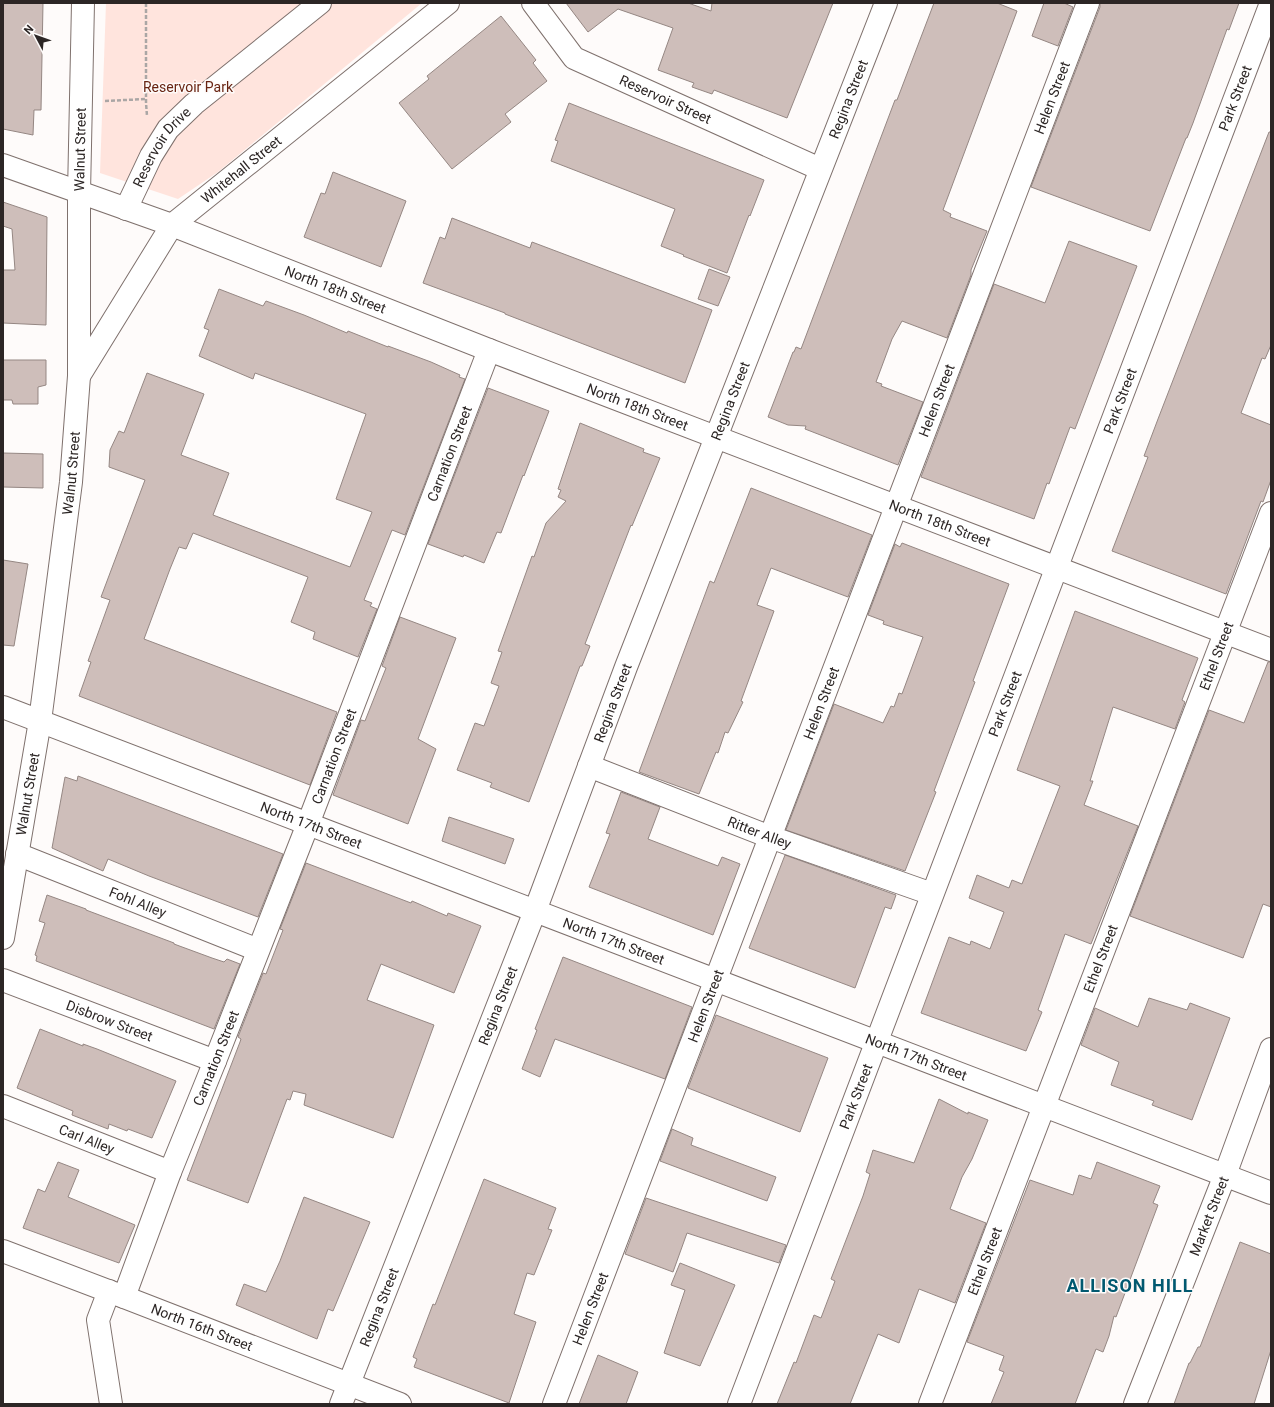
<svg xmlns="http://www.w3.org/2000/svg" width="1274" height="1407" font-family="Roboto,sans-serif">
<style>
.green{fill:#ffe4dd}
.building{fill:#cebeba;stroke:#958783}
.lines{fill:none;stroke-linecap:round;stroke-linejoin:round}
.minor-casing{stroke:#7f716d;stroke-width:24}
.major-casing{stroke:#7f716d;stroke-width:24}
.path{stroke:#aaa6a5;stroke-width:2.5;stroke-dasharray:4 2;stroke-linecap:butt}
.minor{stroke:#fff;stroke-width:22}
.major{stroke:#fff;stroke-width:22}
.labels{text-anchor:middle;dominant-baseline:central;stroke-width:3;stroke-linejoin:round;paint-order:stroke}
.park-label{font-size:14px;fill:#682412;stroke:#fefbfa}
.street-label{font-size:14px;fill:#2c2625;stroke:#fefbfa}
.district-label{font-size:18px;font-weight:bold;letter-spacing:1px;fill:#015970;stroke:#fefbfa}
</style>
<rect width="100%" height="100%" fill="#fefbfa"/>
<path class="green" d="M 106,3 L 422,3 L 218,172 L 178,199 L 100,173 Z"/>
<g class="building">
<path d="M 3,3 L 43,3 L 41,110 L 34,110 L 33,135 L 3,129 Z"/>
<path d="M 566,3 L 688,3 L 711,11 L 712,3 L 833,3 L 787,118 L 714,90 L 712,94 L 692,87 L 694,83 L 658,70 L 673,28 L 618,9 L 588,32 Z"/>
<path d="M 934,3 L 997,3 L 1017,11 L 943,210 L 951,214 L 950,217 L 987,231 L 971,270 L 971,275 L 947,338 L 902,321 L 892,339 L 876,382 L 882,384 L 881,386 L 923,402 L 898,465 L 805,429 L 806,426 L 788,425 L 768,417 L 793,352 L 794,352 L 796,347 L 801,349 L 895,100 L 897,100 Z"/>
<path d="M 1044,3 L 1064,3 L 1073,7 L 1058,46 L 1032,36 Z"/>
<path d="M 1100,3 L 1239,3 L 1229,30 L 1227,29 L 1193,123 L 1187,138 L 1186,138 L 1150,231 L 1031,187 L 1100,7 Z"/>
<path d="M 501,16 L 536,60 L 533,63 L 547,81 L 505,114 L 511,122 L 452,169 L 399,103 L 429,79 L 427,76 Z"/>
<path d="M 569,103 L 764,180 L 750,216 L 749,215 L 727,273 L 683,256 L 684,255 L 661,246 L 675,209 L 551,161 L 558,141 L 555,140 Z"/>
<path d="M 1269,132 L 1271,132 L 1271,345 L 1265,359 L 1262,358 L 1241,413 L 1271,425 L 1271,480 L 1263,502 L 1261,501 L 1226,594 L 1112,551 L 1148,457 L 1144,456 L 1158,419 Z"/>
<path d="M 333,172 L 406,201 L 381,267 L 304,237 L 321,193 L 325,194 Z"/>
<path d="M 3,202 L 47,217 L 46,325 L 3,323 L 3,270 L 15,270 L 12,229 L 3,226 Z"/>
<path d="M 452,218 L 530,248 L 532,242 L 712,310 L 685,383 L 505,314 L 505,313 L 423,283 L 440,237 L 445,239 Z"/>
<path d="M 1069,241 L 1137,266 L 1075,429 L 1070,427 L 1049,484 L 1047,483 L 1034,519 L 921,477 L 994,284 L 1045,303 Z"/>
<path d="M 709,269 L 730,277 L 718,306 L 698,299 Z"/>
<path d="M 219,289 L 263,306 L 266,301 L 304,315 L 347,333 L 348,331 L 388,347 L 388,346 L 431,362 L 460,375 L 459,377 L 465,379 L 405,535 L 392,530 L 364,600 L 372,603 L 370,606 L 377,609 L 358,657 L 313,639 L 315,632 L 291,622 L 308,577 L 193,533 L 186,549 L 179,547 L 170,569 L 144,639 L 337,712 L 310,785 L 79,696 L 91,662 L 88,661 L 110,600 L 101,597 L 145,480 L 109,467 L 110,450 L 119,431 L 124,433 L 147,373 L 204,394 L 181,455 L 229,473 L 213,515 L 350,567 L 372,512 L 336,499 L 366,414 L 255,373 L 253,379 L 199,356 L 209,330 L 204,328 Z"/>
<path d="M 3,360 L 46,360 L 46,385 L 38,387 L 38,404 L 13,404 L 12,400 L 3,400 Z"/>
<path d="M 488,388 L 549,411 L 524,476 L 523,475 L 501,533 L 497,532 L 484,563 L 464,555 L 463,557 L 428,544 Z"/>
<path d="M 580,423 L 644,449 L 643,452 L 660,458 L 632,526 L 631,525 L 585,644 L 590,646 L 582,666 L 580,666 L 529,802 L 490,787 L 492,783 L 457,770 L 475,723 L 484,726 L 499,686 L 491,683 L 502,652 L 498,651 L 532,556 L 534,557 L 546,523 L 566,501 L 558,497 L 561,490 L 558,489 Z"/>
<path d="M 3,453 L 43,454 L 43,488 L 3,487 Z"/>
<path d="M 751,488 L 872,535 L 848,597 L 771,568 L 757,605 L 774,611 L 741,701 L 743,702 L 728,733 L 725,732 L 718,753 L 716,752 L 699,794 L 639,772 L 710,581 L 714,583 Z"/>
<path d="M 902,543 L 1009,584 L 973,681 L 975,682 L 934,791 L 936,792 L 905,871 L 786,830 L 834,704 L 883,723 L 891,706 L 894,707 L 899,693 L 902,694 L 923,637 L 883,624 L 884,621 L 868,615 L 895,544 L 900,547 Z"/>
<path d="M 3,560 L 28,564 L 14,646 L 3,645 Z"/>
<path d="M 1075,611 L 1198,658 L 1182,700 L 1185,702 L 1175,729 L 1113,707 L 1090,781 L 1093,781 L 1084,805 L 1138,826 L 1091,944 L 1065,934 L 1038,1010 L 1042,1012 L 1026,1051 L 921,1013 L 949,937 L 970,945 L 971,941 L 990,949 L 1004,912 L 969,898 L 977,875 L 1009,888 L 1012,880 L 1022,884 L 1060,786 L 1017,770 Z"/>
<path d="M 400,617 L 456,638 L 418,739 L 436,749 L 408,824 L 333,795 L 361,720 L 365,721 L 386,668 L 382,666 Z"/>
<path d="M 1268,662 L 1271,662 L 1271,907 L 1263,904 L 1243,958 L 1130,916 L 1209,710 L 1244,723 Z"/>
<path d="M 78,776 L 283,854 L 258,917 L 149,876 L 108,859 L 103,871 L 52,848 L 65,777 L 77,781 Z"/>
<path d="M 621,792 L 660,807 L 648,839 L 718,866 L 722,857 L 740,864 L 713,935 L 589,887 L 610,834 L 606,833 Z"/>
<path d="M 449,817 L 514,839 L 505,864 L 442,841 Z"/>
<path d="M 785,855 L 896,895 L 891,909 L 885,907 L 855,988 L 749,948 Z"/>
<path d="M 306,863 L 411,903 L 412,901 L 447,916 L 448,913 L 481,926 L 454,993 L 381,964 L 367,1000 L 434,1025 L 393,1138 L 304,1105 L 306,1094 L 293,1091 L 290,1100 L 287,1099 L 248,1203 L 187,1180 L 240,1042 L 241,1039 L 238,1037 L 263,973 L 266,974 L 283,930 L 280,929 Z"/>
<path d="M 47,895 L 86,909 L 86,910 L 174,943 L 174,944 L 212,958 L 224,962 L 227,959 L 240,964 L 214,1029 L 36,961 L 37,956 L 35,955 L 45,923 L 39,921 Z"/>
<path d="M 563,957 L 692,1007 L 665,1079 L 555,1039 L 540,1077 L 522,1069 L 537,1030 L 535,1029 Z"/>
<path d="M 1149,998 L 1187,1010 L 1190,1003 L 1230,1018 L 1192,1120 L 1152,1105 L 1154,1101 L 1111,1085 L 1119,1062 L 1081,1045 L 1095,1008 L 1138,1027 Z"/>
<path d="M 716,1015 L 828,1058 L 800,1132 L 688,1088 Z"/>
<path d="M 40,1029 L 83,1046 L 83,1044 L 97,1049 L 176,1081 L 152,1138 L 128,1129 L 127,1131 L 109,1124 L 108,1129 L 72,1115 L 73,1111 L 17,1088 Z"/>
<path d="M 939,1099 L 968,1114 L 968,1112 L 988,1120 L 972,1159 L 962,1177 L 950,1209 L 986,1223 L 955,1303 L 919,1289 L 899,1343 L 878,1334 L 850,1404 L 777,1404 L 794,1362 L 796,1363 L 814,1315 L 821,1318 L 835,1281 L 831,1279 L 863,1196 L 870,1174 L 866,1172 L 873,1150 L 914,1163 Z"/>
<path d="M 672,1129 L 693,1138 L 691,1145 L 776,1177 L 767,1201 L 660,1161 Z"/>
<path d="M 58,1162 L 79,1170 L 68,1197 L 135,1225 L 119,1263 L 23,1228 L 38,1189 L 45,1192 Z"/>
<path d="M 1097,1162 L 1160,1186 L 1153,1203 L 1158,1205 L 1116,1317 L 1114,1316 L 1109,1336 L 1103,1352 L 1096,1349 L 1075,1404 L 991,1404 L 1004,1372 L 999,1370 L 1004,1356 L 967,1342 L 1030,1180 L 1073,1195 L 1079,1175 L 1091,1179 Z"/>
<path d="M 484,1179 L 556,1208 L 548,1229 L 552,1230 L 534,1275 L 527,1273 L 514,1314 L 536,1322 L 509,1403 L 414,1367 L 417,1359 L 413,1357 L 433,1304 L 435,1305 Z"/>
<path d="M 304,1197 L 370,1222 L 333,1311 L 328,1309 L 317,1339 L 236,1305 L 244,1284 L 266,1292 L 280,1261 Z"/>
<path d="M 646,1198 L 786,1245 L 779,1263 L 687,1233 L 673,1272 L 625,1254 Z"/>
<path d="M 1240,1242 L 1271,1254 L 1271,1350 L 1254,1404 L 1174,1404 L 1189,1363 L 1190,1363 L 1198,1347 L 1200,1347 Z"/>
<path d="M 680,1263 L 735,1285 L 700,1366 L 664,1353 L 685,1290 L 671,1285 Z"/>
<path d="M 598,1355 L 638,1372 L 626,1404 L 579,1404 Z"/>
</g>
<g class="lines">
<defs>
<g id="minor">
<path id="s1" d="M 533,3 L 574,58 L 820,169"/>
<path id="s2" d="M 3,165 L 172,225 L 489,350 L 1271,650"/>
<path id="s3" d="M 126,209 L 151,156 L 168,129 L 194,104 L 320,3"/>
<path id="s4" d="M 79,376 L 172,225 L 448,3"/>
<path id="s5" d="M 589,766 L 770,837 L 932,894"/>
<path id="s6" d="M 17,854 L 258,950"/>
<path id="s7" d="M 3,938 L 40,721 L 71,482 L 79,376 L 79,193 L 83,3"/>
<path id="s8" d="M 3,980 L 215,1061"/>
<path id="s9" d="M 3,1106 L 170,1172"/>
<path id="s10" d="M 3,1251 L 124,1297 L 400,1404"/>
<path d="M 109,1291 L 98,1320 L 111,1404"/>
<path id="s11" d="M 124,1297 L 170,1172 L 215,1061 L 308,824 L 489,350"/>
<path id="s12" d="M 341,1404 L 535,911 L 626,667 L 886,3"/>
<path id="s13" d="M 554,1404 L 1088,3"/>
<path id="s14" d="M 739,1404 L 1271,3"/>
<path id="s15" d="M 930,1404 L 1271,513"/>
</g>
<g id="major">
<path id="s16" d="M 3,707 L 1271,1193"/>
<path id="s17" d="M 1135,1404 L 1225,1175 L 1271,1049"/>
</g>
</defs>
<use href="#minor" class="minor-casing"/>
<use href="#major" class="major-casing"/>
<g class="path">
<path d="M 146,3 L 146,103 L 147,116"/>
<path d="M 105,101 L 146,99"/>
</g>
<use href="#minor" class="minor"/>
<use href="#major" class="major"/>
</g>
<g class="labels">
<g class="park-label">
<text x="188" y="87">Reservoir Park</text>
</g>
<g class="street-label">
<text stroke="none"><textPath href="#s13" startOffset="1398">Helen Street</textPath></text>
<text stroke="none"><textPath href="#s14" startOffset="1397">Park Street</textPath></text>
<text stroke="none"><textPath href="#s1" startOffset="169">Reservoir Street</textPath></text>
<text stroke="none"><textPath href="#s12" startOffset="1400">Regina Street</textPath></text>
<text stroke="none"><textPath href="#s7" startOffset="794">Walnut Street</textPath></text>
<text stroke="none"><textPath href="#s3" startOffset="72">Reservoir Drive</textPath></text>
<text stroke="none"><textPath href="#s4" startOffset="266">Whitehall Street</textPath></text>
<text stroke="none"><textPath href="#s2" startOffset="355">North 18th Street</textPath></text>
<text stroke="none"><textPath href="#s12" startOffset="1076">Regina Street</textPath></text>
<text stroke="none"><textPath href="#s13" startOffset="1074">Helen Street</textPath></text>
<text stroke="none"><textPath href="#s14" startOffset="1073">Park Street</textPath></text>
<text stroke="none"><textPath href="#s2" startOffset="679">North 18th Street</textPath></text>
<text stroke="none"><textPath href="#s11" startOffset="904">Carnation Street</textPath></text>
<text stroke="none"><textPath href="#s7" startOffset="470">Walnut Street</textPath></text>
<text stroke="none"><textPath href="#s2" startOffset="1003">North 18th Street</textPath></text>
<text stroke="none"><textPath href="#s15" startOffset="801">Ethel Street</textPath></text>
<text stroke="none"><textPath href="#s12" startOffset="752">Regina Street</textPath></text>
<text stroke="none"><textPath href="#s13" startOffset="750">Helen Street</textPath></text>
<text stroke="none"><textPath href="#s14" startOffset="749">Park Street</textPath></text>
<text stroke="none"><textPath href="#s11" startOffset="580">Carnation Street</textPath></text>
<text stroke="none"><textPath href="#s7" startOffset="146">Walnut Street</textPath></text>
<text stroke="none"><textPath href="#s16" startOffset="330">North 17th Street</textPath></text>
<text stroke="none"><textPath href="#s5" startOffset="183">Ritter Alley</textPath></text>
<text stroke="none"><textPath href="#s6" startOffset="130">Fohl Alley</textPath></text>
<text stroke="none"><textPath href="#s16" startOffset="654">North 17th Street</textPath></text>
<text stroke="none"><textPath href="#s15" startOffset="477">Ethel Street</textPath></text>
<text stroke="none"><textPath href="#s12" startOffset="428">Regina Street</textPath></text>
<text stroke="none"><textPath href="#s13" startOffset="426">Helen Street</textPath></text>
<text stroke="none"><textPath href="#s8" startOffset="114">Disbrow Street</textPath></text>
<text stroke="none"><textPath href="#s16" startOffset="978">North 17th Street</textPath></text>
<text stroke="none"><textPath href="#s11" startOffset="256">Carnation Street</textPath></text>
<text stroke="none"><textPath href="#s14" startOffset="329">Park Street</textPath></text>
<text stroke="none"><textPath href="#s9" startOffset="90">Carl Alley</textPath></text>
<text stroke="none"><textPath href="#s17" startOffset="202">Market Street</textPath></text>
<text stroke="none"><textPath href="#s15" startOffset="153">Ethel Street</textPath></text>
<text stroke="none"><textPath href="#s12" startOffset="104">Regina Street</textPath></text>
<text stroke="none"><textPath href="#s13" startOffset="102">Helen Street</textPath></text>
<text stroke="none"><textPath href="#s10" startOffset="213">North 16th Street</textPath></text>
</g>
<g class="district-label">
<text x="1130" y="1285">ALLISON HILL</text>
</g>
</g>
<rect width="1274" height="1407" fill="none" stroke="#2c2625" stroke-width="8"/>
<g transform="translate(36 36) rotate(311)" stroke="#fefbfa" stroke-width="3" paint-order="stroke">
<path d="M0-3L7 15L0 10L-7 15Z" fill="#2c2625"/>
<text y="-6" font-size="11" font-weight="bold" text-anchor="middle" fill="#2c2625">N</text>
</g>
</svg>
